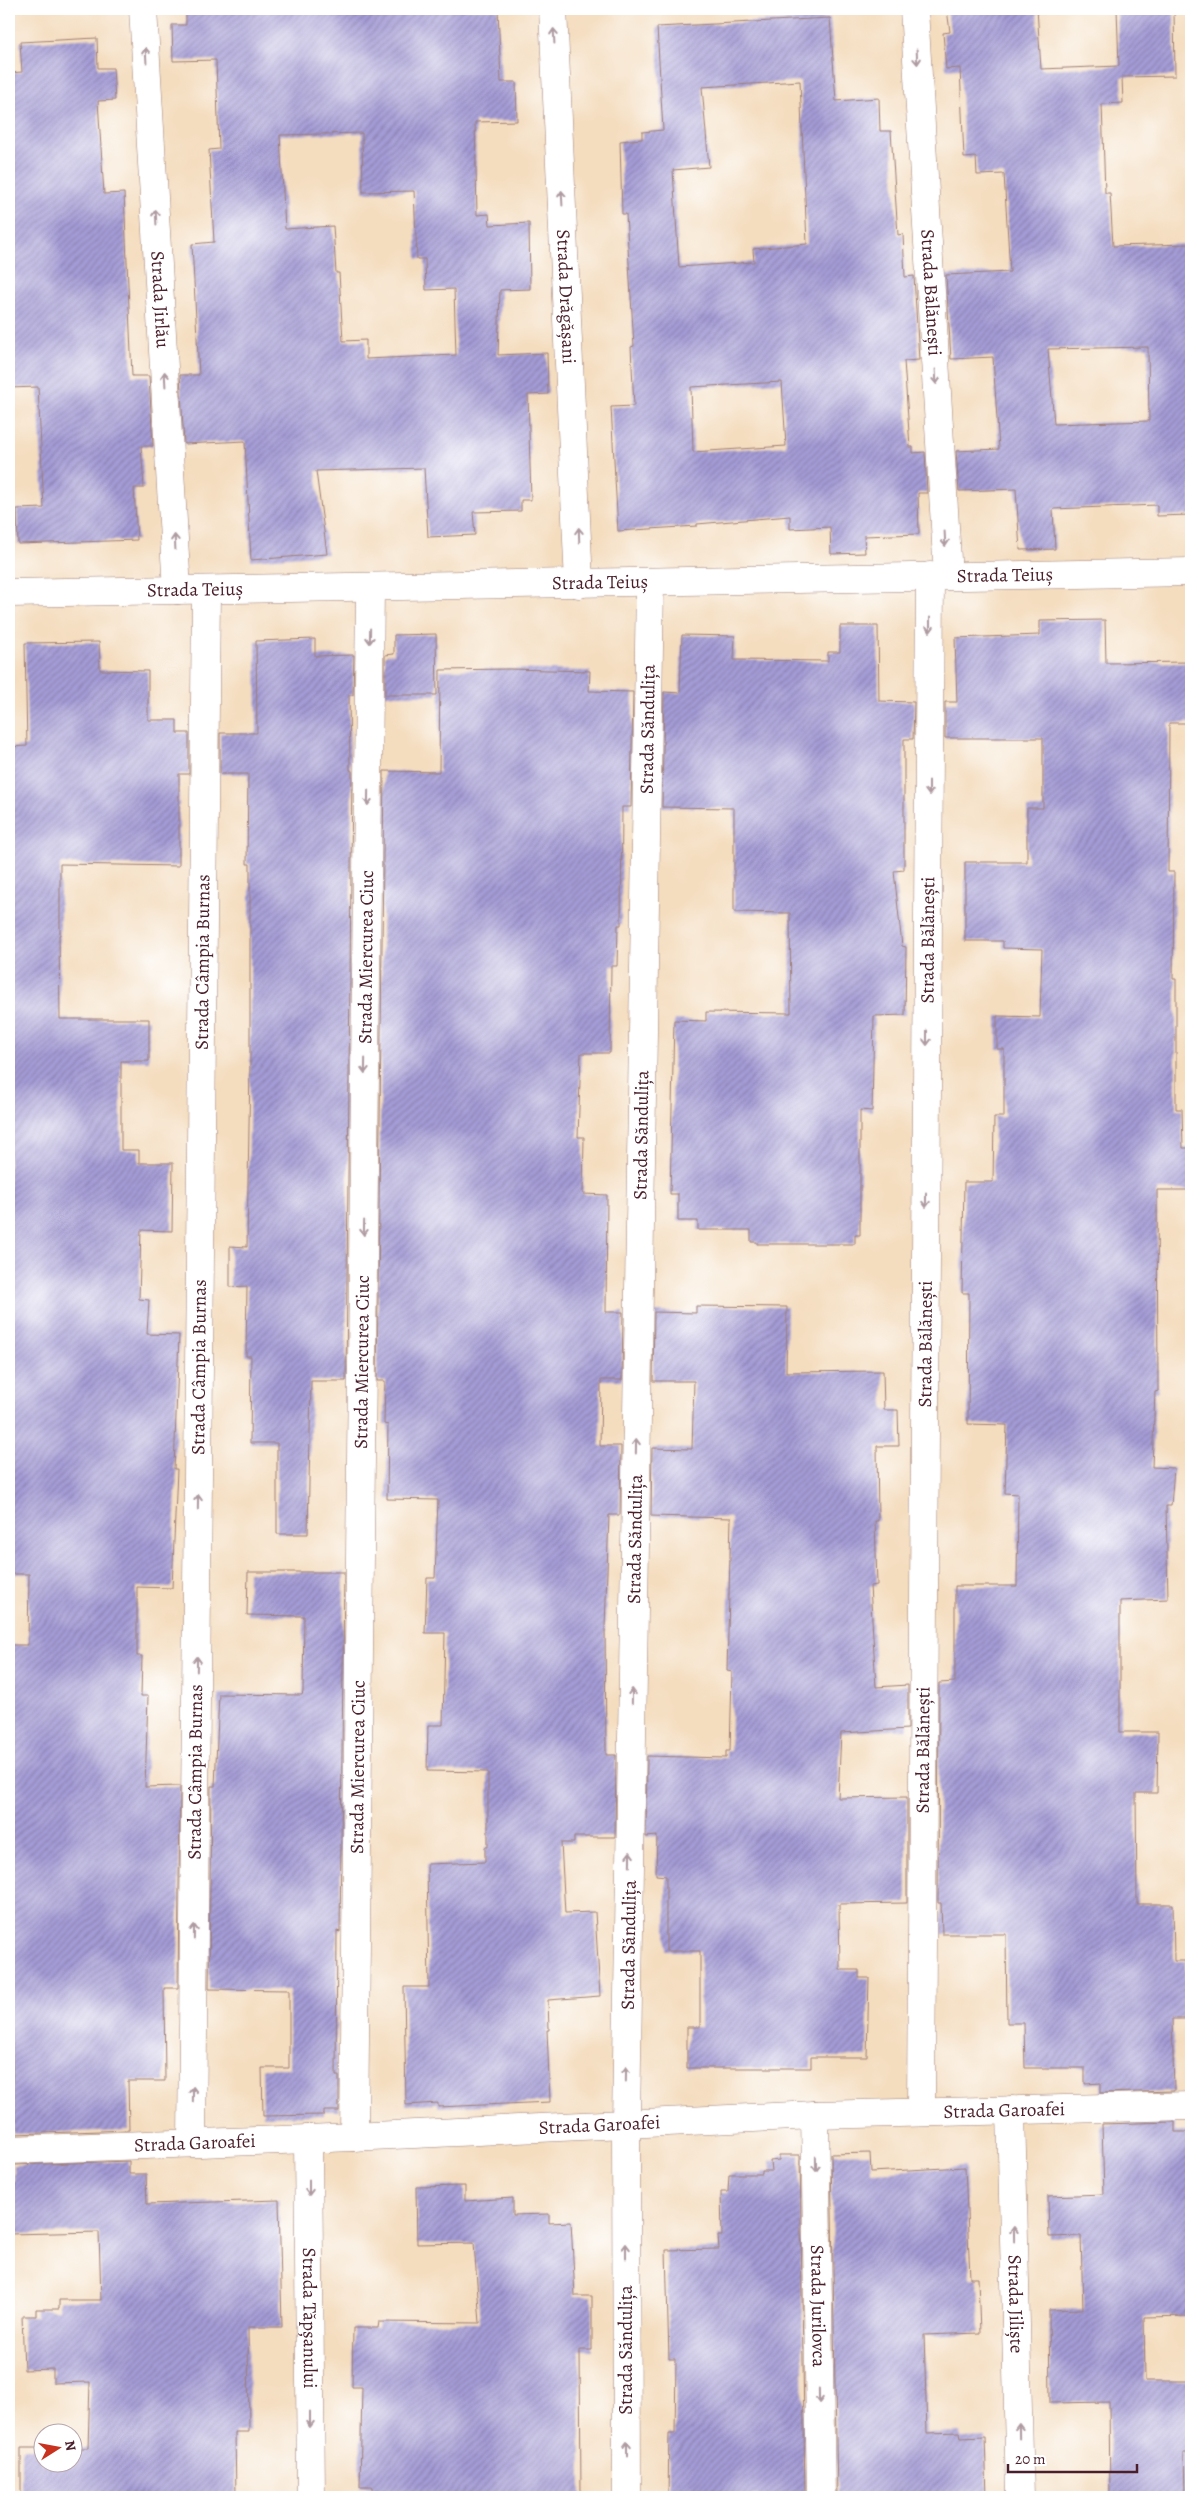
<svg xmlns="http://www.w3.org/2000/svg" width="1200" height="2506" font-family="Alegreya,serif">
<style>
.building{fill:url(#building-hatch);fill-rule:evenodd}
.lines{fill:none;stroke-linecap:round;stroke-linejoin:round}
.street-casing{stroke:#9f7e75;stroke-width:29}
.street{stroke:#fff;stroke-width:28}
.oneway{stroke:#ae9aa0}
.labels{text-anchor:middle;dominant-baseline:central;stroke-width:4;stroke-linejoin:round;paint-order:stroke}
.street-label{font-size:19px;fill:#4a1f2b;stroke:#fff}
</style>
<defs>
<pattern id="building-hatch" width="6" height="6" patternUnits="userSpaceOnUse" patternTransform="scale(1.25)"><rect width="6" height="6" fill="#a49cd6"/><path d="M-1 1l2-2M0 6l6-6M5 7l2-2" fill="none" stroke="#887fae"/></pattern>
</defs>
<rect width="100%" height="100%" fill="#fff"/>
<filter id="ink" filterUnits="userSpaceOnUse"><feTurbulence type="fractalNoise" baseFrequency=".02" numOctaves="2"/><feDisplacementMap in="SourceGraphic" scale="10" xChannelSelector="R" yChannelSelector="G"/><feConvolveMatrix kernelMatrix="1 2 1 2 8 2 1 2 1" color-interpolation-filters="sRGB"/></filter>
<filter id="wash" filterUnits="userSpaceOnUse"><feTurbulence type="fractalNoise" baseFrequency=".0096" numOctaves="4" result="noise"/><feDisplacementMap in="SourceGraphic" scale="20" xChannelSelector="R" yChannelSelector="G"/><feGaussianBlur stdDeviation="1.12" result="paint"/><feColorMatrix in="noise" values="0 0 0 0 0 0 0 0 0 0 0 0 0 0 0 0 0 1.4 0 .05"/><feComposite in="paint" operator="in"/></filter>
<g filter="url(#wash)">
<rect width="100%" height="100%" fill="#f4ddbf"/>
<g id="blocks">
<g class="building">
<path d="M 186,9 L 498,9 L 501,82 L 516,82 L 517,121 L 475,122 L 477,215 L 489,214 L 490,225 L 529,223 L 530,289 L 500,290 L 498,355 L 547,353 L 548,394 L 528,395 L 531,500 L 521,500 L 521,511 L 473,512 L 475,535 L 428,537 L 424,468 L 316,471 L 327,554 L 251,560 L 245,441 L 184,444 L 180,375 L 199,375 L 192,244 L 214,242 L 209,150 L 219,149 L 216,60 L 173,61 L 172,25 L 186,25 ZM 362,133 L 363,192 L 414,191 L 417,259 L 425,259 L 426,290 L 454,289 L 456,355 L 366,359 L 366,340 L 343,341 L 339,273 L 336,273 L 333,226 L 285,229 L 280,135 Z"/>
<path d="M 947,9 L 1037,9 L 1041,69 L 1119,66 L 1117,9 L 1174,9 L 1175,76 L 1122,77 L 1123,103 L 1102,104 L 1105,193 L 1110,193 L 1113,246 L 1191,244 L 1191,515 L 1157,516 L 1157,505 L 1053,509 L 1055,549 L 1020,550 L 1016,489 L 959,491 L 956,451 L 999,449 L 993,357 L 951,359 L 946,275 L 1010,272 L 1004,174 L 977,175 L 976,157 L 964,158 L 960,68 L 946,69 L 943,33 L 950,32 ZM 1148,347 L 1149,421 L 1054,424 L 1048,349 Z"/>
<path d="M 830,18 L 836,101 L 879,98 L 880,131 L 891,131 L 898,235 L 903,234 L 905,277 L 914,276 L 919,360 L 904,361 L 910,447 L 913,447 L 913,453 L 925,452 L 927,493 L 918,493 L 919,534 L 864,536 L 865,553 L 831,554 L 830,527 L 790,529 L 790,516 L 697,524 L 697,526 L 618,531 L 611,407 L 634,406 L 631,347 L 634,346 L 626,214 L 622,214 L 620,141 L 642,139 L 642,132 L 663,130 L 657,27 ZM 800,81 L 807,244 L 753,249 L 754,262 L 679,267 L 673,170 L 709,167 L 702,87 ZM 782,382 L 786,446 L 693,452 L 691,387 Z"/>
<path d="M 97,38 L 98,68 L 113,68 L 115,100 L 98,101 L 104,194 L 124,193 L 132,376 L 149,376 L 153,446 L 141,446 L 144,488 L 134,488 L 137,540 L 18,544 L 17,509 L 44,508 L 38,387 L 9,388 L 9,73 L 22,72 L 20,42 Z"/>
<path d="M 1105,620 L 1106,663 L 1191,662 L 1191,723 L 1169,723 L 1168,872 L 1174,872 L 1173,979 L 1176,979 L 1176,1109 L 1182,1109 L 1183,1148 L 1191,1148 L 1191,1190 L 1157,1190 L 1158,1391 L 1155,1392 L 1152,1467 L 1174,1468 L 1171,1506 L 1166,1506 L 1168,1599 L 1120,1601 L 1120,1732 L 1158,1732 L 1157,1793 L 1136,1793 L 1137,1904 L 1173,1904 L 1174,1961 L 1185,1961 L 1186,2019 L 1172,2019 L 1174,2091 L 1101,2093 L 1101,2083 L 1085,2084 L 1085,2068 L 1025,2068 L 1024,2023 L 1007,2023 L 1006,1934 L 942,1934 L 941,1903 L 938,1903 L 939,1683 L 955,1682 L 955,1586 L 1017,1586 L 1018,1494 L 1005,1493 L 1007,1425 L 968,1424 L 969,1293 L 962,1293 L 964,1182 L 993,1182 L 994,1117 L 1004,1117 L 1004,1049 L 997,1049 L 997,1016 L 1040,1017 L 1042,949 L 1003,948 L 1003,941 L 965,941 L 965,862 L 1027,862 L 1027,808 L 1043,808 L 1043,738 L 945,738 L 945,702 L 957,702 L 955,638 L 1040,635 L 1040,621 Z"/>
<path d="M 840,626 L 878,626 L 879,701 L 914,702 L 913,739 L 904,739 L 904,870 L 894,871 L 902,946 L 906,947 L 905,1015 L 874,1016 L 872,1111 L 860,1110 L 860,1235 L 855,1235 L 855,1244 L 757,1244 L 757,1242 L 751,1242 L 751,1230 L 698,1230 L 698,1221 L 678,1221 L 678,1194 L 670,1194 L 674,1020 L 706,1021 L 706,1012 L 791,1013 L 790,913 L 734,912 L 734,808 L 662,807 L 664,692 L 680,693 L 682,635 L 735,636 L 734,660 L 828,661 L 828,652 L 840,652 Z"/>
<path d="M 436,634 L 437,695 L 385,695 L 385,655 L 394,654 L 394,635 Z"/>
<path d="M 315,639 L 315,656 L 354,655 L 353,695 L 349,695 L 350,770 L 352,771 L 346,1381 L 311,1381 L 308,1534 L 277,1534 L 277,1443 L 250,1443 L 251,1356 L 246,1356 L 247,1286 L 230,1287 L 230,1246 L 247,1247 L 250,1065 L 250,864 L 247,864 L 248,774 L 220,774 L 220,733 L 257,733 L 256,641 Z"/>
<path d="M 99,642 L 100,670 L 148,671 L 148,720 L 177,720 L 177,733 L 189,733 L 189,774 L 179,774 L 179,866 L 60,864 L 60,935 L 59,935 L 60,1019 L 149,1019 L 149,1061 L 121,1061 L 121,1150 L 139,1150 L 139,1163 L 173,1163 L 172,1231 L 141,1230 L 139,1299 L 149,1300 L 147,1334 L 179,1335 L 174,1469 L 177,1469 L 172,1588 L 137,1587 L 137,1656 L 142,1656 L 141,1696 L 148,1696 L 145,1787 L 180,1786 L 178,1988 L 164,1988 L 165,2081 L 128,2081 L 129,2130 L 13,2134 L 12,2054 L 9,2055 L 9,1645 L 28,1645 L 29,1574 L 9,1574 L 9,747 L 27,746 L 25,643 Z"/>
<path d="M 509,669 L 590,671 L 589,691 L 633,692 L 631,807 L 622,807 L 621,925 L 618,925 L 617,966 L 611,966 L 610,1053 L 581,1053 L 578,1137 L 584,1137 L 583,1194 L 607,1195 L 606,1312 L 623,1312 L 622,1380 L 601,1380 L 600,1446 L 621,1446 L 620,1515 L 609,1515 L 605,1627 L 606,1755 L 616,1755 L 615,1837 L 574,1837 L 574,1843 L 561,1843 L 565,1913 L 595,1912 L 600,1996 L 548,2000 L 549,2030 L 547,2030 L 550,2102 L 438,2107 L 438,2103 L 406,2105 L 404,1987 L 429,1987 L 427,1864 L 485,1862 L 485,1847 L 488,1847 L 488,1772 L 427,1771 L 428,1725 L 443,1725 L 445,1633 L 425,1633 L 427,1578 L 435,1578 L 438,1500 L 387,1499 L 388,1425 L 384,1424 L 385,1381 L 377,1381 L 384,771 L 439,772 L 440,670 Z"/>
<path d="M 696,1306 L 787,1307 L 786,1372 L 883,1371 L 884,1410 L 898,1410 L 899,1446 L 877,1446 L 878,1521 L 875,1521 L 877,1585 L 870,1586 L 876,1687 L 908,1685 L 908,1729 L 841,1733 L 838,1798 L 907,1797 L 907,1903 L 839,1904 L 840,1970 L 859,1970 L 859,1978 L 869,1978 L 867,2057 L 811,2057 L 811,2068 L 687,2068 L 687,2027 L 700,2027 L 700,1951 L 666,1951 L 666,1876 L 656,1875 L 657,1836 L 646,1837 L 647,1756 L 726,1758 L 726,1751 L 730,1751 L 732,1672 L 727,1671 L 731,1518 L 651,1516 L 652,1448 L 692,1449 L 694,1381 L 653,1381 L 654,1312 L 696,1313 Z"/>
<path d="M 248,1572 L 344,1572 L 340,1932 L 337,1931 L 336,2076 L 339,2076 L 339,2111 L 324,2111 L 324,2115 L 263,2116 L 262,2068 L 289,2068 L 289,1990 L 209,1989 L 211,1786 L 215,1786 L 219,1694 L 302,1695 L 303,1692 L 304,1616 L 247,1615 Z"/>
<path d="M 1175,2122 L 1175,2132 L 1191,2132 L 1191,2316 L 1144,2317 L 1145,2381 L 1191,2381 L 1191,2453 L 1184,2453 L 1185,2497 L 1110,2497 L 1109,2402 L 1050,2403 L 1049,2310 L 1083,2309 L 1081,2236 L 1049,2237 L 1048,2196 L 1104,2194 L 1102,2124 Z"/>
<path d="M 870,2153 L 871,2172 L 965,2167 L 970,2278 L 978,2278 L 980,2333 L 924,2335 L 927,2433 L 960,2432 L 961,2438 L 985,2437 L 987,2497 L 837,2497 L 831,2154 Z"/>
<path d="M 779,2155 L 800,2155 L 805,2497 L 668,2497 L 669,2434 L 675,2434 L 676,2359 L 669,2359 L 666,2250 L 719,2249 L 718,2236 L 722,2236 L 721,2192 L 728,2192 L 729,2174 L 762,2174 L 762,2171 L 771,2171 L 770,2161 L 779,2160 Z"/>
<path d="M 129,2161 L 129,2174 L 146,2174 L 147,2204 L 279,2200 L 282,2327 L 248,2327 L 249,2432 L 235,2432 L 236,2497 L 21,2497 L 21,2448 L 42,2448 L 42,2464 L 72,2464 L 72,2448 L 88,2448 L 90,2382 L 53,2383 L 53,2369 L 24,2370 L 22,2316 L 36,2316 L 36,2309 L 59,2309 L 59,2300 L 101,2300 L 99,2232 L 9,2234 L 9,2181 L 14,2181 L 14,2165 Z"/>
<path d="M 465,2186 L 465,2201 L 513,2198 L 513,2215 L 549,2214 L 549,2223 L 571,2222 L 575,2296 L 592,2296 L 592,2350 L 580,2350 L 581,2497 L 373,2497 L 373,2487 L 360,2487 L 362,2387 L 352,2387 L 353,2328 L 378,2328 L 379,2322 L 480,2323 L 474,2243 L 417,2244 L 416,2187 Z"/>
</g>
</g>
</g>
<g filter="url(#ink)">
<use href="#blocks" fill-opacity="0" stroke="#9f7e75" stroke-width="1"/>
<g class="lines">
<defs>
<g id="street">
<path id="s1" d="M 143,9 L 177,590"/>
<path id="s2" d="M 553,9 L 579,584"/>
<path id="s3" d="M 914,9 L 948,576"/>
<path id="s4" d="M 9,593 L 1191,572"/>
<path id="s5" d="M 1011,2110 L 1020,2497"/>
<path id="s6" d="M 921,2112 L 930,576"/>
<path id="s7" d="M 815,2115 L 821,2497"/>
<path id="s8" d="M 354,2137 L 370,587"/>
<path id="s9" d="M 308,2139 L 311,2497"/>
<path id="s10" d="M 192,2143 L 206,590"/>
<path id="s11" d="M 9,2150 L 308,2139 L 815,2115 L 1191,2106"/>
<path id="s12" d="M 627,2497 L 626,2123 L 650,583"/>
</g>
</defs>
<use href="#street" class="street-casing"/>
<use href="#street" class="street"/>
</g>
<defs><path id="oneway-shaft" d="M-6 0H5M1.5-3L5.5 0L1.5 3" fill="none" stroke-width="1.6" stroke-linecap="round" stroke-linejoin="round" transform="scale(1.25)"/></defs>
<g class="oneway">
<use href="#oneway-shaft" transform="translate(554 36) rotate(-93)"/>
<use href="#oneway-shaft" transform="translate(146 55) rotate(-93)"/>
<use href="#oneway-shaft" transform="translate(917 57) rotate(87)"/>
<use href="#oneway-shaft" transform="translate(562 198) rotate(-93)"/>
<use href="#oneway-shaft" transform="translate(156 217) rotate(-93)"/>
<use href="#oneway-shaft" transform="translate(936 377) rotate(87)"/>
<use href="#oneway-shaft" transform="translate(165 379) rotate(-93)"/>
<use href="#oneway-shaft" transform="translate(579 535) rotate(-92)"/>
<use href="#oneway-shaft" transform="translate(945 539) rotate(87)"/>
<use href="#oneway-shaft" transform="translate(175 542) rotate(-93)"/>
<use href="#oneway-shaft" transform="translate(930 625) rotate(90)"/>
<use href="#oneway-shaft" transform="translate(370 636) rotate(91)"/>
<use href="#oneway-shaft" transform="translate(929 788) rotate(90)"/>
<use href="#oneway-shaft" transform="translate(368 798) rotate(91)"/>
<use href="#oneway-shaft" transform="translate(927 1038) rotate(90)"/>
<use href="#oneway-shaft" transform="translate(365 1066) rotate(91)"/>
<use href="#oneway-shaft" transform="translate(926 1200) rotate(90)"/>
<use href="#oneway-shaft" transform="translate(364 1228) rotate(91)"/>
<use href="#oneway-shaft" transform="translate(636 1446) rotate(-89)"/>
<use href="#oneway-shaft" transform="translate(198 1502) rotate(-89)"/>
<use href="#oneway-shaft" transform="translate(197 1664) rotate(-89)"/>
<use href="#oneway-shaft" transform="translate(632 1696) rotate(-89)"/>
<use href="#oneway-shaft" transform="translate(630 1859) rotate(-89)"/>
<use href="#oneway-shaft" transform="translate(194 1932) rotate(-89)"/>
<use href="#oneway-shaft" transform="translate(626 2074) rotate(-89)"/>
<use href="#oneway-shaft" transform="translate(193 2094) rotate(-89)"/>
<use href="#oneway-shaft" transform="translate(816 2164) rotate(89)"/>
<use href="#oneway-shaft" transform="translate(309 2188) rotate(90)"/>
<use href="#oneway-shaft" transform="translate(1014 2234) rotate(-91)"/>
<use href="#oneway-shaft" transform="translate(626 2251) rotate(-90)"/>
<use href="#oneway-shaft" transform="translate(819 2396) rotate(89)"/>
<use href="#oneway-shaft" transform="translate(310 2420) rotate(90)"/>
<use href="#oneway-shaft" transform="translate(1019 2431) rotate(-91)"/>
<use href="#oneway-shaft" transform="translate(627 2449) rotate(-90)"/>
</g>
</g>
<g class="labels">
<g class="street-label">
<text stroke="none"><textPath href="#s3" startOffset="284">Strada Bălănești</textPath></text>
<text stroke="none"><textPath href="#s2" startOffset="288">Strada Drăgășani</textPath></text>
<text stroke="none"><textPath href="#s1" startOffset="291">Strada Jirlău</textPath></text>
<text stroke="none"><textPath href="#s4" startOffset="996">Strada Teiuș</textPath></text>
<text stroke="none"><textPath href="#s4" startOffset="591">Strada Teiuș</textPath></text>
<text stroke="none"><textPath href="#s4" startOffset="186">Strada Teiuș</textPath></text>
<text stroke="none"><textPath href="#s12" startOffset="1768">Strada Săndulița</textPath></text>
<text stroke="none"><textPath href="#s6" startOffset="1172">Strada Bălănești</textPath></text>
<text stroke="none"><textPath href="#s8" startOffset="1180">Strada Miercurea Ciuc</textPath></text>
<text stroke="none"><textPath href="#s10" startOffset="1181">Strada Câmpia Burnas</textPath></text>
<text stroke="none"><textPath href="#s12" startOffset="1362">Strada Săndulița</textPath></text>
<text stroke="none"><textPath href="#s6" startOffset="768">Strada Bălănești</textPath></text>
<text stroke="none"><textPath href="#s8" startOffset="775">Strada Miercurea Ciuc</textPath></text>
<text stroke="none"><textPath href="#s10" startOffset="776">Strada Câmpia Burnas</textPath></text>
<text stroke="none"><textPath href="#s12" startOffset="958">Strada Săndulița</textPath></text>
<text stroke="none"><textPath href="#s6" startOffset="362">Strada Bălănești</textPath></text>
<text stroke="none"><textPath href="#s8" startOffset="370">Strada Miercurea Ciuc</textPath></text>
<text stroke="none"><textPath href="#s10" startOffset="371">Strada Câmpia Burnas</textPath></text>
<text stroke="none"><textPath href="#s12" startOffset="552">Strada Săndulița</textPath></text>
<text stroke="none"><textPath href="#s11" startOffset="996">Strada Garoafei</textPath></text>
<text stroke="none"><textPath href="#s11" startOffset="591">Strada Garoafei</textPath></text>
<text stroke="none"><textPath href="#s11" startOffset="186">Strada Garoafei</textPath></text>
<text stroke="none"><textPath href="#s5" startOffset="194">Strada Jiliște</textPath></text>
<text stroke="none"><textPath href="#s7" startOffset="191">Strada Jurilovca</textPath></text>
<text stroke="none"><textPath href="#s9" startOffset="179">Strada Tăpșanului</textPath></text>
<text transform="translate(626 2350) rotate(-90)">Strada Săndulița</text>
</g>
</g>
<rect width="1200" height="2506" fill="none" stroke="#fff" stroke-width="30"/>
<g transform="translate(58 2448) rotate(79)"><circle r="24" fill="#ffffff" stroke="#b7a5aa"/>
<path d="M0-4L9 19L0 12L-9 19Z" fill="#c8321e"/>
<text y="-8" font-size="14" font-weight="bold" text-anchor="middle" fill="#4a1f2b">N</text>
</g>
<path d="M1008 2464v8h129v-8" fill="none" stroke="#4a1f2b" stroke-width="2.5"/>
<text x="1015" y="2464" font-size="15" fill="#4a1f2b" stroke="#ffffff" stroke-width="4" paint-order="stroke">20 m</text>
</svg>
